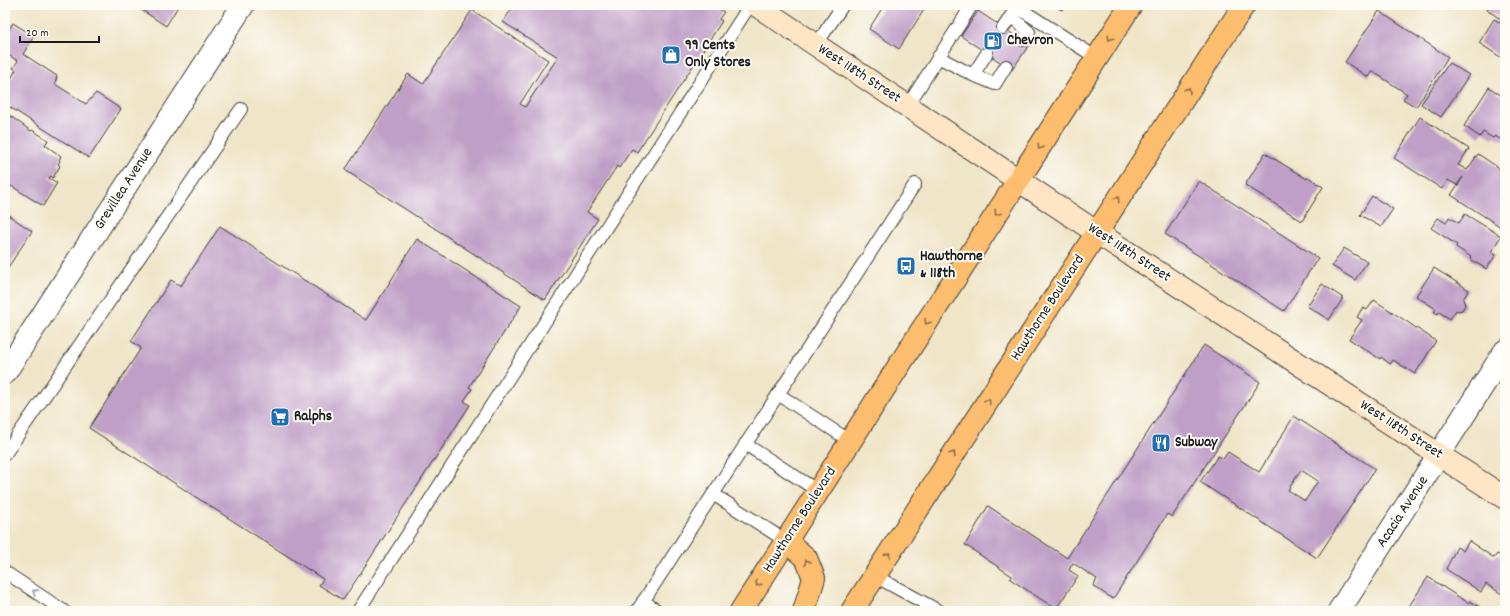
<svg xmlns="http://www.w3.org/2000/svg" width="1510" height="616" font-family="Dekko,sans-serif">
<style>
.building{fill:#bf9ec7;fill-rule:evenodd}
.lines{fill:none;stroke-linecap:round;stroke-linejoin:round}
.lane-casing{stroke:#3c3a36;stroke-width:14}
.street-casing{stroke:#3c3a36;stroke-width:24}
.secondary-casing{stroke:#3c3a36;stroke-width:24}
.primary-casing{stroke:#3c3a36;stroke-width:24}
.lane{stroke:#fff;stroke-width:12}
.street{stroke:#fff;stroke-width:22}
.secondary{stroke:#fee5c5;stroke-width:22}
.primary{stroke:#fcbd6e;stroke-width:22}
.oneway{stroke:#8c6c45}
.oneway2{stroke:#999}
.labels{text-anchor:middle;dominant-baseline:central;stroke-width:4;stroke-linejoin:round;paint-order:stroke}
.poi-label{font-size:15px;font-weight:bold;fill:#1c1c1c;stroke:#fdfcf7;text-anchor:start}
.street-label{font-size:15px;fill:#1c1c1c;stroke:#fdfcf7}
</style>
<rect width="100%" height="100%" fill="#fdfcf7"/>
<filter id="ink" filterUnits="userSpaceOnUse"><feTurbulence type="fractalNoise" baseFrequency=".025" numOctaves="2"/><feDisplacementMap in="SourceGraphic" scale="8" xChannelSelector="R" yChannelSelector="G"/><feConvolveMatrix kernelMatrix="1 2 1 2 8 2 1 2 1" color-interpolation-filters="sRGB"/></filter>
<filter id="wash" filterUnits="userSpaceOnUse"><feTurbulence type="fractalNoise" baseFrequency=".012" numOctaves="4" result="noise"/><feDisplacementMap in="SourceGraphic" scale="16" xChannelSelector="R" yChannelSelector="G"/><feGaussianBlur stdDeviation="0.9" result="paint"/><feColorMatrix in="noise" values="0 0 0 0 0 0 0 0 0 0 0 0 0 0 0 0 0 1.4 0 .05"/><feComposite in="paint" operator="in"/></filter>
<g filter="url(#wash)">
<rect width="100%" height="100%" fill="#efe5c8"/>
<g id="blocks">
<g class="building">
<path d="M 134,5 L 179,5 L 166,26 Z"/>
<path d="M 514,5 L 713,5 L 724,12 L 719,19 L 722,21 L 637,152 L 632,149 L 619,168 L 617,166 L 587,212 L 598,219 L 545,300 L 345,170 L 408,74 L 423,84 L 472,10 L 548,60 L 520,104 L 525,107 L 558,57 L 503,22 Z"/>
<path d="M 884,5 L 927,5 L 899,49 L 869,29 Z"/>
<path d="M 1053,5 L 1065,5 L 1062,10 Z"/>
<path d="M 1490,5 L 1505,5 L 1505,22 L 1487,10 Z"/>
<path d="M 978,11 L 1029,45 L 1012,70 L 961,36 Z"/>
<path d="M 1379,11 L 1448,57 L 1416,107 L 1403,99 L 1407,94 L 1372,71 L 1368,77 L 1345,62 Z"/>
<path d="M 1494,19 L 1505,26 L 1505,60 L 1479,43 Z"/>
<path d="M 13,23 L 34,36 L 23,54 L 57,76 L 55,84 L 86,104 L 96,93 L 121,109 L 89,158 L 5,104 L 5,88 L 16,70 L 13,68 L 18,61 L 5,53 L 5,35 Z"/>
<path d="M 1449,63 L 1469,75 L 1441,117 L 1421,104 Z"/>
<path d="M 1489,87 L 1505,98 L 1505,142 L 1495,136 L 1493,138 L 1483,132 L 1480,137 L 1464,126 Z"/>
<path d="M 5,112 L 31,131 L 32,130 L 48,140 L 45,145 L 61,156 L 59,160 L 60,161 L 58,164 L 60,166 L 53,178 L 51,176 L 49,178 L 57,183 L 43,206 L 5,182 Z"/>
<path d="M 1420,117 L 1469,149 L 1458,165 L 1467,170 L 1478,154 L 1505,172 L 1505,221 L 1501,227 L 1451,195 L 1463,177 L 1457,185 L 1448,180 L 1442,189 L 1394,158 Z"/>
<path d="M 1265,153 L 1307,179 L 1308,177 L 1323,187 L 1302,221 L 1245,185 Z"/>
<path d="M 1199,181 L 1318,258 L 1284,311 L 1165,234 Z"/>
<path d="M 1372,196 L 1393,209 L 1381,227 L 1360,215 Z"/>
<path d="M 5,213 L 32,231 L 5,272 Z"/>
<path d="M 1465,214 L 1501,236 L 1491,252 L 1496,255 L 1486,269 L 1470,259 L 1471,257 L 1456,247 L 1457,245 L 1431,228 L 1438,218 L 1446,223 L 1449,217 L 1459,223 Z"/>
<path d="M 220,226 L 366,320 L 417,239 L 521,306 L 469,387 L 472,389 L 464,401 L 470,405 L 343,600 L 319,585 L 323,579 L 89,428 L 141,348 L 131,341 L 171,280 L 181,286 Z"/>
<path d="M 1344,248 L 1367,262 L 1355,280 L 1332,266 Z"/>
<path d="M 1434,268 L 1469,290 L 1463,299 L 1465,305 L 1462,310 L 1458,311 L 1456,310 L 1450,319 L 1439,312 L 1438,314 L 1434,312 L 1436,309 L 1416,296 Z"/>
<path d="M 1322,284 L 1343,298 L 1329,320 L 1307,306 Z"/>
<path d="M 1374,300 L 1436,341 L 1415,374 L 1393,360 L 1390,364 L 1381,357 L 1380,359 L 1349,339 L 1362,320 L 1357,317 L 1363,307 L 1367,310 Z"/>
<path d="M 1204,345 L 1260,382 L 1172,517 L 1167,514 L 1113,599 L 1093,586 L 1097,579 L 1073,563 L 1069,570 L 1078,576 L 1056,609 L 1010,579 L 1012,576 L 965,545 L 988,506 L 1067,558 Z"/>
<path d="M 1294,416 L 1375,469 L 1317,558 L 1200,482 L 1218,456 L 1223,459 L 1228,452 L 1259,472 ZM 1301,470 L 1318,481 L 1305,501 L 1288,490 Z"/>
<path d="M 1469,541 L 1494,558 L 1497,554 L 1505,558 L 1505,596 L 1486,584 L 1481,592 L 1446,569 L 1457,547 L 1463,551 Z"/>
<path d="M 1428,577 L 1454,594 L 1469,603 L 1470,601 L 1481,608 L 1480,610 L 1482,611 L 1406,611 Z"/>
</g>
</g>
</g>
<g filter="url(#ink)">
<use href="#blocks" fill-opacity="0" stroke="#3c3a36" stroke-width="1"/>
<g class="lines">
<defs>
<g id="lane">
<path d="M 1014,5 L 1097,58"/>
<path d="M 1011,16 L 1029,32 L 1023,40"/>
<path d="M 1003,28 L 1015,10"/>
<path d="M 816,45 L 843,5"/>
<path d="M 987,53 L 973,75 L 995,84 L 1006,66"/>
<path d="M 938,57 L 973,75"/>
<path d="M 908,105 L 972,5"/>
<path d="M 778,394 L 850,441"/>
<path d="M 745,444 L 818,491"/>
<path d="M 5,454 L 241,109"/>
<path d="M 713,494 L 786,541"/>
<path d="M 5,572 L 64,611"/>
<path d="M 875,576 L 939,611"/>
<path d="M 643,601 L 658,611"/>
<path d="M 358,611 L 750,5"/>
<path d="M 637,611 L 915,184"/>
</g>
<g id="street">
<path d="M 5,373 L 243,5"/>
<path d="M 1339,611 L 1505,351"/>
</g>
<path id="secondary" d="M 756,5 L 1096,232 L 1505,498"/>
<g id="primary">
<path d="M 786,541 L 806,558 L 814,578 L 804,611"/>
<path d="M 741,611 L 1131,5"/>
<path d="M 852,611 L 1244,5"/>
</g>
</defs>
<use href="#lane" class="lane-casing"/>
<use href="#street" class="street-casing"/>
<use href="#secondary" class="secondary-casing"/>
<use href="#primary" class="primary-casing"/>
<use href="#lane" class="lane"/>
<use href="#street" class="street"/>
<use href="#secondary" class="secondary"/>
<use href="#primary" class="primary"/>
</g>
<defs><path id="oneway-chevron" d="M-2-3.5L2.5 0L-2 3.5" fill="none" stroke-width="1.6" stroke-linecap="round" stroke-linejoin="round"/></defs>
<g class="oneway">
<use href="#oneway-chevron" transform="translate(1110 38) rotate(123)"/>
<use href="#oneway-chevron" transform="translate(1188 90) rotate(-57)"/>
<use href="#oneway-chevron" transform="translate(1040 147) rotate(123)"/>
<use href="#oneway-chevron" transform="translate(1117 199) rotate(-57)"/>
<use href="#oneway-chevron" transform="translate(997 213) rotate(123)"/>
<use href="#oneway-chevron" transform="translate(927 322) rotate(123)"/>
<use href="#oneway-chevron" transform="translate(988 401) rotate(-57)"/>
<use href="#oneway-chevron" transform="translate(953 454) rotate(-58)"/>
<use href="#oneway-chevron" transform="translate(888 555) rotate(-58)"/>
<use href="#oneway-chevron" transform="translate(807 562) rotate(-119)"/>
<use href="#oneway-chevron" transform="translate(758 584) rotate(123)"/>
</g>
<use class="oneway2" href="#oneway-chevron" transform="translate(35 592) rotate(-147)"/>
</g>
<defs>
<symbol id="fuel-square" viewBox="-11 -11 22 22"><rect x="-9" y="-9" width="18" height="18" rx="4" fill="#1f6fb2" stroke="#fdfcf7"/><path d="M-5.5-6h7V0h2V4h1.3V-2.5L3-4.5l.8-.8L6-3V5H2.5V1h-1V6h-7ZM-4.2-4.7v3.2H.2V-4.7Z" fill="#fff"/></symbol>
<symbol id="shop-square" viewBox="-11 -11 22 22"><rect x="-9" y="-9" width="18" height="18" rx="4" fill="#1f6fb2" stroke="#fdfcf7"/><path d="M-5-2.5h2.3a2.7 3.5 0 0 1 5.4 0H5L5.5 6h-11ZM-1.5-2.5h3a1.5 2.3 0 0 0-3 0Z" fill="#fff"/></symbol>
<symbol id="bus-square" viewBox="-11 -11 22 22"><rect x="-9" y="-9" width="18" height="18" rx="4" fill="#1f6fb2" stroke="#fdfcf7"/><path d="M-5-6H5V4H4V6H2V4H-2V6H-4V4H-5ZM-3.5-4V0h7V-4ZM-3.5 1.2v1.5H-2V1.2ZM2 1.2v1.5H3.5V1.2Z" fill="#fff"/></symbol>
<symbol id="supermarket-square" viewBox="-11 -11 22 22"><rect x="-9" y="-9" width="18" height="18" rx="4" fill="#1f6fb2" stroke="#fdfcf7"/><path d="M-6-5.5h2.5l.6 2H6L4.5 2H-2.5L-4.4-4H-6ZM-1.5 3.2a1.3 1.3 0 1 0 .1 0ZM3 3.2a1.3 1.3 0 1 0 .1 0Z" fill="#fff"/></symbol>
<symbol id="restaurant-square" viewBox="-11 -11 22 22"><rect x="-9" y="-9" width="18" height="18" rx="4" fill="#1f6fb2" stroke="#fdfcf7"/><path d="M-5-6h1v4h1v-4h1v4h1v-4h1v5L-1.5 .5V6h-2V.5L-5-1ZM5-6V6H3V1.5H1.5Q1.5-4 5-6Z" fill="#fff"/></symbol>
</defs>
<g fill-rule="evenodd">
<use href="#fuel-square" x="982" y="30" width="22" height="22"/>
<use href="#shop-square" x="660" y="44" width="22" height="22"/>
<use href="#bus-square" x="895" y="255" width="22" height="22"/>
<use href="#supermarket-square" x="269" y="406" width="22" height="22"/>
<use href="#restaurant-square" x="1150" y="432" width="22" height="22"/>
</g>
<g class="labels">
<g class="poi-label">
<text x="1007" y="41">Chevron</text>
<text x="685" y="46">99 Cents<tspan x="685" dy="17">Only Stores</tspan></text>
<text x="920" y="257">Hawthorne<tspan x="920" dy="17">&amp; 118th</tspan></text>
<text x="294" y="417">Ralphs</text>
<text x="1175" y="443">Subway</text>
</g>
<g class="street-label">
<text transform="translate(859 74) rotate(33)">West 118th Street</text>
<text transform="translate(124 189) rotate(-57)">Grevillea Avenue</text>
<text transform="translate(1129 253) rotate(33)">West 118th Street</text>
<text transform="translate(1048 308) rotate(-57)">Hawthorne Boulevard</text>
<text transform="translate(1401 430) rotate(33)">West 118th Street</text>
<text transform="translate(1403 512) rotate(-57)">Acacia Avenue</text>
<text transform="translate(800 520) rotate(-57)">Hawthorne Boulevard</text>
</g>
</g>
<rect width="1510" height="616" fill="none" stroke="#fdfcf7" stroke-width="20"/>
<path d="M20 36v6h79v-6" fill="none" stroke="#1c1c1c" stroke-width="2"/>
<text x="26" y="36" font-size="12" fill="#1c1c1c" stroke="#fdfcf7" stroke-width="3" paint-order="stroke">20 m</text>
</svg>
